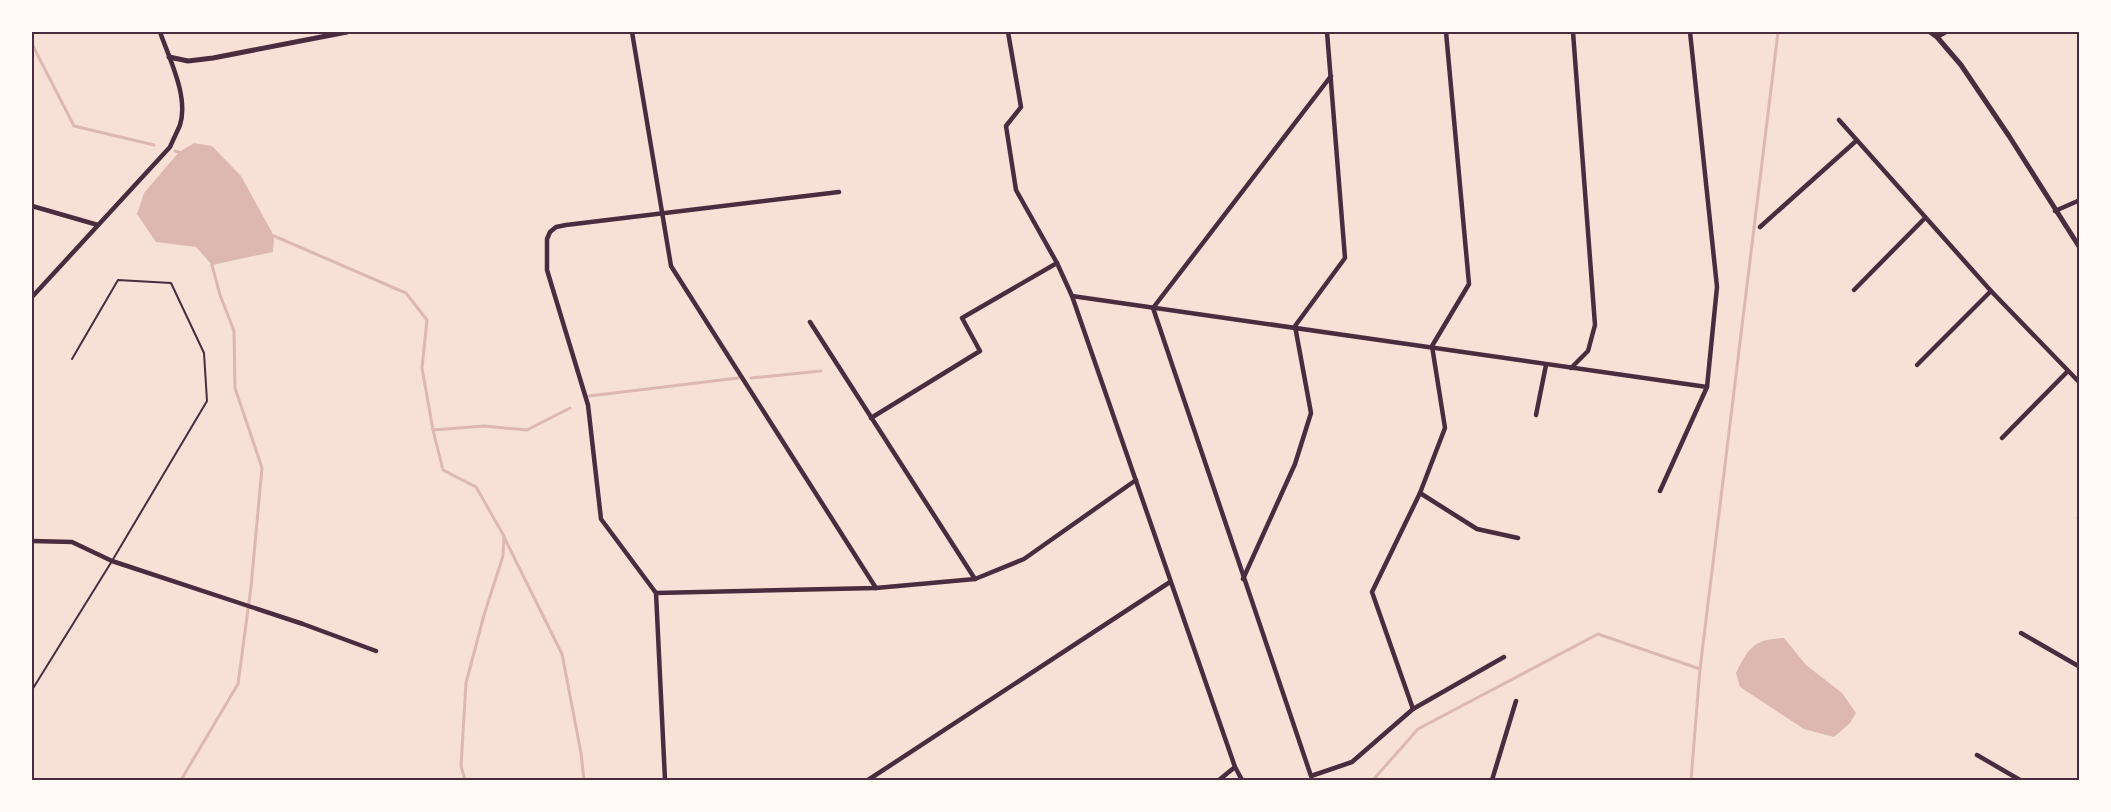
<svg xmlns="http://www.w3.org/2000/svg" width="2111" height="812" font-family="Rubik,sans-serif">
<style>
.water{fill:#dcb8b0}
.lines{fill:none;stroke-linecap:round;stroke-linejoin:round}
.stream{stroke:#dcb8b0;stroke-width:3}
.service{stroke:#4a2c40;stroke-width:2}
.minor{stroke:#4a2c40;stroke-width:4.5}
.tertiary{stroke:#4a2c40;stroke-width:5}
.neatline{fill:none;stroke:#4a2c40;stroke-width:2}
</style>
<rect width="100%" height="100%" fill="#f7e1d7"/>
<g class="water">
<path d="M 194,143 L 212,146 L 241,176 L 274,236 L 273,252 L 212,265 L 196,247 L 156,242 L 137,214 L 144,193 L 179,152 Z"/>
<path d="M 1784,638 L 1806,665 L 1842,693 L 1856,713 L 1850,723 L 1834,737 L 1804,729 L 1740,687 L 1736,673 C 1749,647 1754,639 1784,638 Z"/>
</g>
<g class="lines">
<g class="stream">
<path d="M 32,44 L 74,126 L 154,145"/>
<path d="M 175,151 L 179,152"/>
<path d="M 274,236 L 406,293 L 427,320 L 422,368 L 433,430 L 443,470 L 476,487 L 504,536 L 503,556 L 484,615 L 466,683 L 461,766 L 465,780"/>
<path d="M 751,378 L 821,371"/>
<path d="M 589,396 L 738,378"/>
<path d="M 433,430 L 484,426 L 527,430 L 570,408"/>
<path d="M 504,537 L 562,654 L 581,753 L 584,780"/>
<path d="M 181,780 L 238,684 L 251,587 L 262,468 L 235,388 L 234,331 L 220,295 L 212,265"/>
<path d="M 1373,780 L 1418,729 L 1598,634 L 1700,669"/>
<path d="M 1691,780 L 1700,669 L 1778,32"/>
</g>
<path class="service" d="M 32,690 L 112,561 L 207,401 L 204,353 L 171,283 L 118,280 L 72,359"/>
<g class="minor">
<path d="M 632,32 L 671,266 L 876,588"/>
<path d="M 1008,32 L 1021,107 L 1006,126 L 1016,190 L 1057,263"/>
<path d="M 1937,37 L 1946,32"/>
<path d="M 1331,76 L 1153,308 L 1311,776 L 1352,762 L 1413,709 L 1504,657"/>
<path d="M 1839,120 L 1991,291 L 2080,383"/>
<path d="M 32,206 L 98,225"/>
<path d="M 2055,211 L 2080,200"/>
<path d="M 1760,227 L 1856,141"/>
<path d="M 1854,290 L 1925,218"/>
<path d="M 1072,296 C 1284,326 1495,357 1707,387"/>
<path d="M 32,297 L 170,147 C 173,140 177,132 180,125 C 189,97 169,58 160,32"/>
<path d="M 810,322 L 975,579"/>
<path d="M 1917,365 L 1991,291"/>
<path d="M 1571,368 L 1588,351 L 1595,325 L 1573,32"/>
<path d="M 1536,415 L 1546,365"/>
<path d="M 871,418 L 980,351 L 962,318 L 1057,263 L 1072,296 L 1235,767 L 1242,780"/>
<path d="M 2002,438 L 2068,371"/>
<path d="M 1660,491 L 1707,387 L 1717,287 L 1690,32"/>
<path d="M 1420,493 L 1477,529 L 1518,538"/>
<path d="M 2079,518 L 2080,518"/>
<path d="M 32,541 L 72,542 L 112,561 L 303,624 L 376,651"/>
<path d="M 1243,579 L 1295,464 L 1311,413 L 1295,326 L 1345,258 L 1327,32"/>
<path d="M 656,593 L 876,588 L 975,579 L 1024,559 L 1136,480"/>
<path d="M 2021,633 L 2080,667"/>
<path d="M 1413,709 L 1372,592 L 1420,493 L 1445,428 L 1432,346 L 1469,284 L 1446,32"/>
<path d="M 1977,755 L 2020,780"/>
<path d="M 665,780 L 656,593 L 601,519 L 588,405 L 547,270 L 547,239 L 550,232 L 556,227 L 566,225 L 839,192"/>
<path d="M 868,780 L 1170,582"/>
<path d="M 1219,780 L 1235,767"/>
<path d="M 1492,780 L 1516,701"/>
</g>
<g class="tertiary">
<path d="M 1930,32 L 1937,37 L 1961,65 L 2009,136 L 2080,248"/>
<path d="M 169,57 L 188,61 L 213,58 L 347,32"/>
</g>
</g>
<rect width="2111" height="812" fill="none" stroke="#fffaf5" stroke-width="66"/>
<rect x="33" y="33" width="2045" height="746" class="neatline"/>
</svg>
